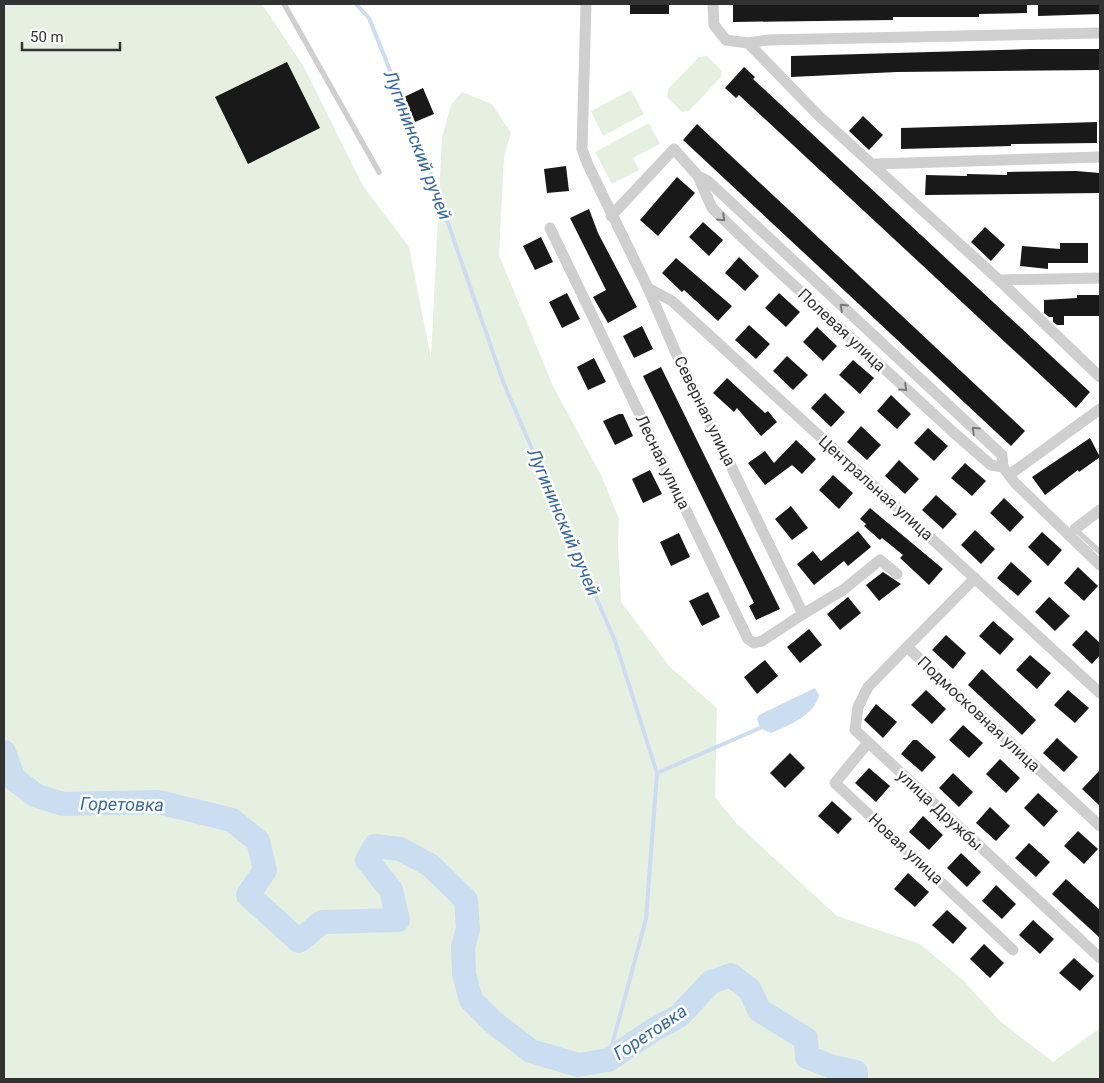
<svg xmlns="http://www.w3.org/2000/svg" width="1104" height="1083" font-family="Roboto,sans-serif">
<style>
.green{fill:#e6f0e0}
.water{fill:#cbddf1}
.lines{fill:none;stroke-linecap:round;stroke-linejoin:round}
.stream{stroke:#cbddf1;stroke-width:4}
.river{stroke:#cbddf1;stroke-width:24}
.building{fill:#191919}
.lane{stroke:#cfcfcf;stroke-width:5.5}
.street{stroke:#cfcfcf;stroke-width:11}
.oneway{stroke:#797979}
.labels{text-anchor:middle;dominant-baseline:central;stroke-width:5;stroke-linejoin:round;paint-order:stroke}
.street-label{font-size:16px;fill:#323232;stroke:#fff}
.water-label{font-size:18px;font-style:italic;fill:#36679e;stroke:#fff}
</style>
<rect width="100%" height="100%" fill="#fff"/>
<g class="green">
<path d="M 4,4 L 262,4 L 304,67 L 363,186 L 409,247 L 431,358 L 442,137 L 451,105 L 462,92 L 492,104 L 511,133 L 504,158 L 499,255 L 553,386 L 602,477 L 619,519 L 618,544 L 621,602 L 669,666 L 717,708 L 715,797 L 736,823 L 837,916 L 920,944 L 963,980 L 1000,1021 L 1053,1062 L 1100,1028 L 1100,1079 L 4,1079 Z"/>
<path d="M 707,56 L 722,71 L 721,77 L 689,111 L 682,112 L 667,97 L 668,89 L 699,57 Z"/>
<path d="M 631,90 L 644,114 L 603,136 L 591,111 Z"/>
<path d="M 649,123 L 660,144 L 633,158 L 639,170 L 612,184 L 595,152 Z"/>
</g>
<path class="water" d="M 815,688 L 819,695 C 815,715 788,726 771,733 L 760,728 L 757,719 L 759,715 Z"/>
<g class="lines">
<g class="stream">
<path d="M 356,4 L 369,18 L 426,160 L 504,384 L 615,641 L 657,773 L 646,919 L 608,1060"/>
<path d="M 657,773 L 760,728"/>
</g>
<path class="river" d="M 4,752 L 14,779 L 37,796 L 63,804 L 158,802 L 232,820 L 258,841 L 265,870 L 248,895 L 299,941 L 322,922 L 398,920 L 391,890 L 367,860 L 375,846 L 400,849 L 430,865 L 466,900 L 468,929 L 463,947 L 464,974 L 471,1000 L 493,1022 L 531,1051 L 578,1065 L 608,1060 L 655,1029 L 679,1016 L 711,982 L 731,975 L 750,990 L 759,1010 L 806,1039 L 807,1057 L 833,1067 L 856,1072 L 856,1079"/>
</g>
<g class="building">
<rect x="630" y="4" width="39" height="10"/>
<path d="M 733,4 L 1027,4 L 1027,13 L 979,14 L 979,17 L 893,17 L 893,20 L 733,22 Z"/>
<path d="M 1038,4 L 1100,4 L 1100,14 L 1038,16 Z"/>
<path d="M 1032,49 L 1100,49 L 1100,70 L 897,72 L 791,77 L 791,56 Z"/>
<path d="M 287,62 L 320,128 L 248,164 L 215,97 Z"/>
<path d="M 744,67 L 755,77 L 753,79 L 1090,392 L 1076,408 L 739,95 L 736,98 L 725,88 Z"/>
<path d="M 423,88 L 434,114 L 415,122 L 404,97 Z"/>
<path d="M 863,116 L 883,135 L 869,150 L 849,131 Z"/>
<path d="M 1097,122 L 1097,143 L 1011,144 L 1011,146 L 901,149 L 901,128 Z"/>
<path d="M 697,124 L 1025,431 L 1011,446 L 683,140 Z"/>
<path d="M 566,166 L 569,191 L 547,193 L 544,169 Z"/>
<path d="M 1076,171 L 1100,173 L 1100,193 L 925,195 L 926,175 L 967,176 L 967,174 L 1007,175 L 1007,172 Z"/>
<path d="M 677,177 L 695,193 L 658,236 L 640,220 Z"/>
<path d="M 589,209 L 598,233 L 637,307 L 608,323 L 593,297 L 606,290 L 570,218 Z"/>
<path d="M 703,222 L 723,240 L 709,256 L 689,237 Z"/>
<path d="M 985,227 L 1005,245 L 991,261 L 971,242 Z"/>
<path d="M 541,237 L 553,262 L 535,270 L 523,246 Z"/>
<path d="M 1060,243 L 1088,243 L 1088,263 L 1048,263 L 1048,269 L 1020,266 L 1022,246 L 1060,249 Z"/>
<path d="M 739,257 L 759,276 L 745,291 L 725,273 Z"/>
<path d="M 676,258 L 732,306 L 718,321 L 684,290 L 682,292 L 662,273 Z"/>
<path d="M 567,293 L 580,319 L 562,328 L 549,302 Z"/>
<path d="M 779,293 L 800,312 L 786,327 L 765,308 Z"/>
<path d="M 1077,295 L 1100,295 L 1100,316 L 1064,316 L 1064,325 L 1057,325 L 1053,322 L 1053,317 L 1049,317 L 1044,313 L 1044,300 L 1077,298 Z"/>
<path d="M 749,325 L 770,344 L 756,359 L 735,340 Z"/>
<path d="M 642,326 L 653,349 L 634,358 L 623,336 Z"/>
<path d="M 817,327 L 837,346 L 823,361 L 803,342 Z"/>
<path d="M 787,356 L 808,375 L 793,390 L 773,371 Z"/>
<path d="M 594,358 L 606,382 L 588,390 L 577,367 Z"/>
<path d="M 853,360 L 874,378 L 860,394 L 839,375 Z"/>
<path d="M 661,367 L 780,609 L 756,620 L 749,606 L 754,603 L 643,376 Z"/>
<path d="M 727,378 L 765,413 L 768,411 L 777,422 L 761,436 L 737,408 L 734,412 L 713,393 Z"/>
<path d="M 825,393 L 845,412 L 831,427 L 811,408 Z"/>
<path d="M 891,395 L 911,414 L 897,429 L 877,411 Z"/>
<path d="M 619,414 L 623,414 L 633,436 L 615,445 L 603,421 Z"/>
<path d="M 861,426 L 881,445 L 867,460 L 847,442 Z"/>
<path d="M 928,428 L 948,446 L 934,461 L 914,443 Z"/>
<path d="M 1090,438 L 1100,457 L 1079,472 L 1078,470 L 1045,495 L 1032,477 Z"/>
<path d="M 796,440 L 816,459 L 802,474 L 792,465 L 765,485 L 748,463 L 765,451 L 774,463 Z"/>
<path d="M 899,460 L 919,479 L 905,494 L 885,476 Z"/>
<path d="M 965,463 L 986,481 L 972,496 L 951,478 Z"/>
<path d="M 650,470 L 662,494 L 643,503 L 632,479 Z"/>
<path d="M 833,475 L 853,493 L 839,509 L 819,490 Z"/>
<path d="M 936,495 L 957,514 L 943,529 L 922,510 Z"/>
<path d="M 1004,498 L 1024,517 L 1010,532 L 990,513 Z"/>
<path d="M 791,506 L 808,528 L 792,540 L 775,519 Z"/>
<path d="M 870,508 L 943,569 L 929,585 L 900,558 L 903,555 L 882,538 L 880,540 L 864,526 L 866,524 L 860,519 Z"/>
<path d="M 975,530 L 995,549 L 981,564 L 961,545 Z"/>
<path d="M 858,531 L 871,547 L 848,566 L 844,561 L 814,585 L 797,564 L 813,551 L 821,561 Z"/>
<path d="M 1042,532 L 1062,550 L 1048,566 L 1028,547 Z"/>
<path d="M 679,533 L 690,557 L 671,566 L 660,542 Z"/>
<path d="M 1011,562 L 1032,581 L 1018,596 L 997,578 Z"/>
<path d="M 1078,567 L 1098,586 L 1084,601 L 1064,583 Z"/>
<path d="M 883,572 L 901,584 L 879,601 L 866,585 Z"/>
<path d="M 708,592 L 720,617 L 702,626 L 689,601 Z"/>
<path d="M 848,597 L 861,613 L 840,630 L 827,614 Z"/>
<path d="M 1049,597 L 1070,616 L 1055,631 L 1035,612 Z"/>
<path d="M 993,621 L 1014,639 L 1000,655 L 979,636 Z"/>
<path d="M 809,629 L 822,645 L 800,663 L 787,647 Z"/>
<path d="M 1086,630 L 1100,643 L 1100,655 L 1092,664 L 1072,645 Z"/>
<path d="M 946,635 L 966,653 L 953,669 L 932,650 Z"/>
<path d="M 1030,655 L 1051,673 L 1037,689 L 1016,670 Z"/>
<path d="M 765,660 L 778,676 L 757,694 L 744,677 Z"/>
<path d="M 982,669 L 1036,720 L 1022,735 L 968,685 Z"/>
<path d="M 926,690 L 946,709 L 932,724 L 911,705 Z"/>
<path d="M 1068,690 L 1089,708 L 1075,723 L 1054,705 Z"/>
<path d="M 876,704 L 897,722 L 883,738 L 864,720 Z"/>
<path d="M 963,725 L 983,743 L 969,758 L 949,740 Z"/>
<path d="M 1057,738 L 1078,757 L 1064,772 L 1043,753 Z"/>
<path d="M 913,740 L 917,740 L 936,757 L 922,772 L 901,754 Z"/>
<path d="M 790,753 L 805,768 L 785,788 L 770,773 Z"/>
<path d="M 1000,759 L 1020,778 L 1006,793 L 986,774 Z"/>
<path d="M 869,768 L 890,786 L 876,802 L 855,783 Z"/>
<path d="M 1100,770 L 1100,806 L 1082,789 Z"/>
<path d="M 953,773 L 973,792 L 959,807 L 939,788 Z"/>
<path d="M 1038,793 L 1058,811 L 1044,827 L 1024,808 Z"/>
<path d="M 832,801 L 852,819 L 838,834 L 818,816 Z"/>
<path d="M 990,807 L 1010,826 L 996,841 L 976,823 Z"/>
<path d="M 923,816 L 943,835 L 929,850 L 909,832 Z"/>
<path d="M 1078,831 L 1098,849 L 1084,864 L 1064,846 Z"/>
<path d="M 1029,843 L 1050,862 L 1036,877 L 1015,858 Z"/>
<path d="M 961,853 L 981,872 L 967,887 L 947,868 Z"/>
<path d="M 908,873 L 929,892 L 915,907 L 894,889 Z"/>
<path d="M 1066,879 L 1100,910 L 1100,938 L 1052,894 Z"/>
<path d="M 996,885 L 1016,904 L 1002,919 L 982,901 Z"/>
<path d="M 947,910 L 967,928 L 953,944 L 932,925 Z"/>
<path d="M 1033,920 L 1054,939 L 1040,954 L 1019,935 Z"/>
<path d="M 984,944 L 1004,963 L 990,978 L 970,959 Z"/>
<path d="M 1074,958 L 1094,976 L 1080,991 L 1059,973 Z"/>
</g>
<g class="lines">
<g class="lane">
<path d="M 284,4 L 379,172"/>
<path d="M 1075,529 L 1100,552"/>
</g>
<g class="street">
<path d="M 586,4 L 582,149 L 588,165 L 648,288 L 676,353 L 803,614 L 843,590 L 880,560 L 897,574"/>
<path d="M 713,4 L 714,25 L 726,40 L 748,43 L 819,116 L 999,280 L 1100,377"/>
<path d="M 748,43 L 767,40 L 1100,33"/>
<path d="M 875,164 L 1100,157"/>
<path d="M 698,176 L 712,208 L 749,244 L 953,432 L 991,465 L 1003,467"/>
<path d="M 611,216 L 674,149 L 698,176 L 708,181 L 1002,455 L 1003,467 L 1015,483 L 1100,565"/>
<path d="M 550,228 L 748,639 L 754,643 L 762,641 L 803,614"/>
<path d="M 999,280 L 1100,278"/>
<path d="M 648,288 L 672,301 L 1100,693"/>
<path d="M 1009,475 L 1100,409"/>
<path d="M 1075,529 L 1100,510"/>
<path d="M 975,578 L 907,647 L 1100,826"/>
<path d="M 907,647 L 868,687 L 858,707 L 855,730 L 1100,958"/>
<path d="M 867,744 L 835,783 L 1013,950"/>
</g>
</g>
<defs><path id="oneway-chevron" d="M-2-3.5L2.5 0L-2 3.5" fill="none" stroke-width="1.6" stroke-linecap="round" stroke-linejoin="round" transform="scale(1.25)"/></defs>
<g class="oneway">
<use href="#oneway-chevron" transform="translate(722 218) rotate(44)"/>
<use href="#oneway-chevron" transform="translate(843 307) rotate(-137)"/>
<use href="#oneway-chevron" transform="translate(904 388) rotate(42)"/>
<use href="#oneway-chevron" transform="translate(975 430) rotate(-137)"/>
</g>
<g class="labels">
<g class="street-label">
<text transform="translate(842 330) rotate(43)">Полевая улица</text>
<text transform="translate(705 411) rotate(64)">Северная улица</text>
<text transform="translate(663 462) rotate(64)">Лесная улица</text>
<text transform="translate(876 488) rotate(42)">Центральная улица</text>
<text transform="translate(979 714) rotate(43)">Подмосковная улица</text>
<text transform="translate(940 810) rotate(43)">улица Дружбы</text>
<text transform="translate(906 849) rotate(43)">Новая улица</text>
</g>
<g class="water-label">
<text transform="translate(418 145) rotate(69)">Лугининский ручей</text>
<text transform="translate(564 522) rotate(67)">Лугининский ручей</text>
<text transform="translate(122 804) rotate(1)">Горетовка</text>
<text transform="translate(650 1032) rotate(-34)">Горетовка</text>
</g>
</g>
<rect width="1104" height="1083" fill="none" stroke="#323232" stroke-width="10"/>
<path d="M22 42v8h98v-8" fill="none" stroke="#323232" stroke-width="2.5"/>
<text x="30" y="42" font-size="15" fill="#323232" stroke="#ffffff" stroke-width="4" paint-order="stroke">50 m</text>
</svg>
